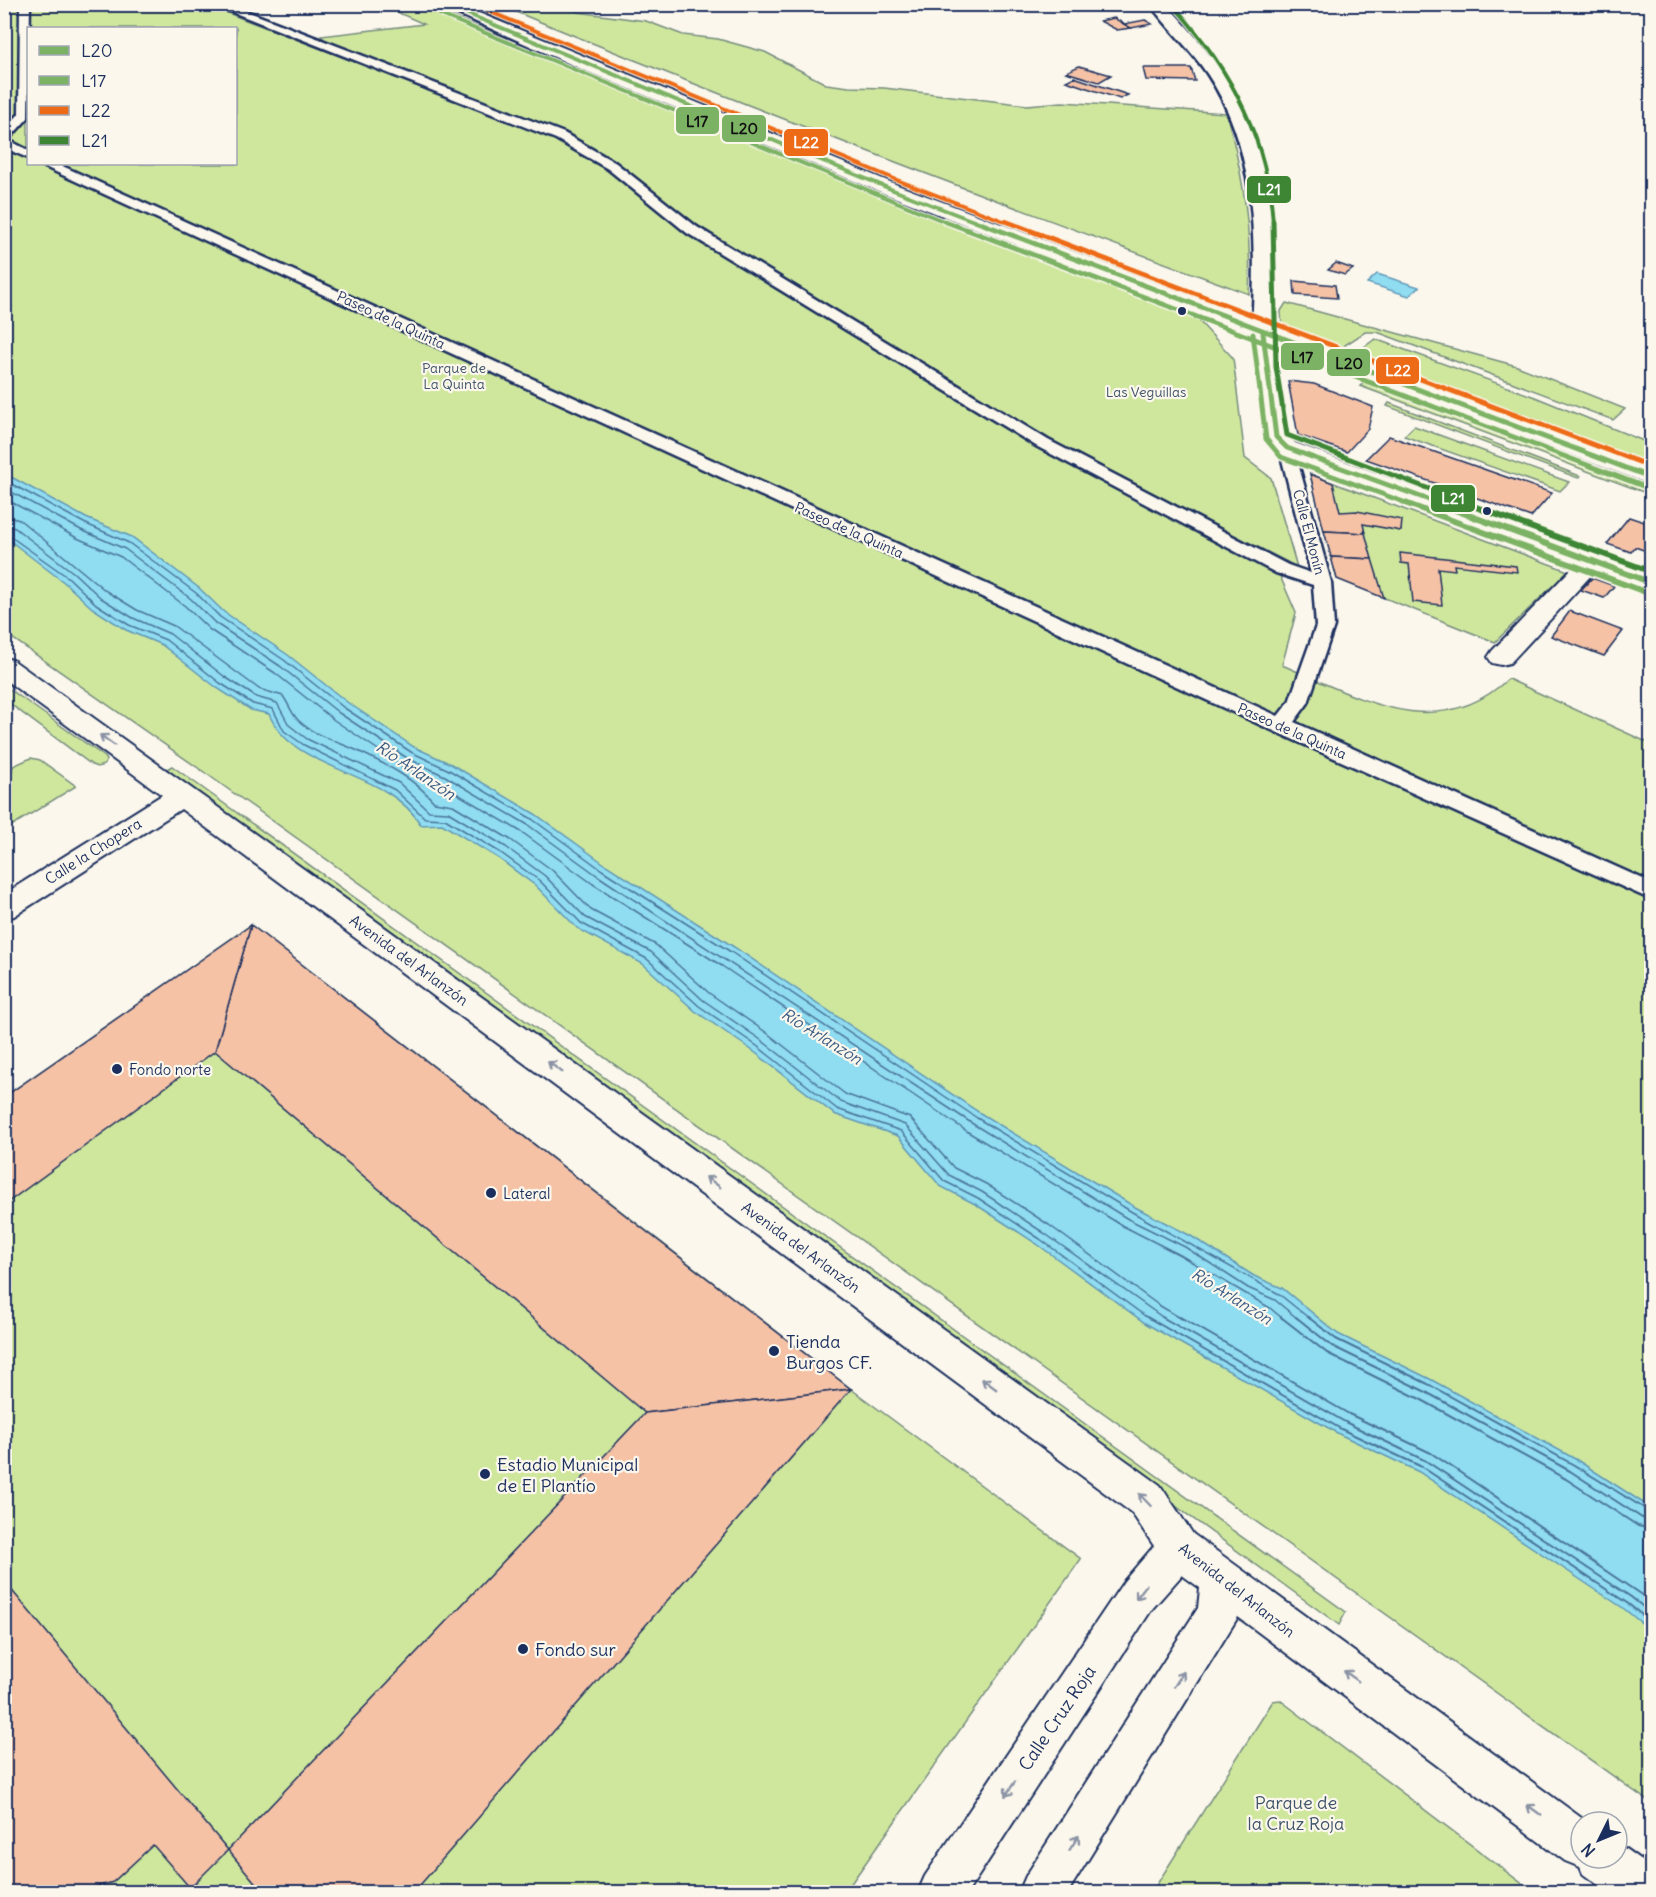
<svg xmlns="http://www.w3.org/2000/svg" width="1656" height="1897" font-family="Delius,sans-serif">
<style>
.green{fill:#cfe79d;stroke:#758b7e;stroke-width:1.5;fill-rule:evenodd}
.water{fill:#90dcf1;stroke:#6197b6;stroke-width:1.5}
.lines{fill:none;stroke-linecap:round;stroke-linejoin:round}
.shore-far1{stroke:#4a7499;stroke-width:1.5}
.shore{stroke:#4a7499;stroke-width:2}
.building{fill:#f5c2a6;stroke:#1b2f5e;stroke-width:1.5}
.pedestrian-casing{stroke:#1b2f5e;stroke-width:5}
.minor-casing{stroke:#1b2f5e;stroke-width:4}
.tertiary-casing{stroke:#1b2f5e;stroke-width:5}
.secondary-casing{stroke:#1b2f5e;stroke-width:5}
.pedestrian{fill:#fbf7ec;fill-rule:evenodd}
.minor{fill:#fbf7ec;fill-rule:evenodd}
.tertiary{fill:#fbf7ec;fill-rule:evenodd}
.secondary{fill:#fbf7ec;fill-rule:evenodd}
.bus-1-far2-casing{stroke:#fbf7ec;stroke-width:6}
.bus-1-far1-casing{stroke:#fbf7ec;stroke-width:8}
.bus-1-casing{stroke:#fbf7ec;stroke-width:10}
.bus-2-far2-casing{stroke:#fbf7ec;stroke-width:6}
.bus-2-far1-casing{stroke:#fbf7ec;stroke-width:8}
.bus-2-casing{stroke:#fbf7ec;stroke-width:10}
.bus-3-far1-casing{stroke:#fbf7ec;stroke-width:6}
.bus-3-casing{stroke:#fbf7ec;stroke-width:8}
.bus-4-far2-casing{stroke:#fbf7ec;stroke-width:6}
.bus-4-far1-casing{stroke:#fbf7ec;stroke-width:8}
.bus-4-casing{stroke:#fbf7ec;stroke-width:10}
.bus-1-far2{stroke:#7cb264;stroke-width:4}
.bus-1-far1{stroke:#7cb264;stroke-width:5}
.bus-1{stroke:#7cb264;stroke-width:6}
.bus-2-far2{stroke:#7cb264;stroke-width:4}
.bus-2-far1{stroke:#7cb264;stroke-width:5}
.bus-2{stroke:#7cb264;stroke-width:6}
.bus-3-far1{stroke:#ed6b17;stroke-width:4}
.bus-3{stroke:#ed6b17;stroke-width:5}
.bus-4-far2{stroke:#3e8634;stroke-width:4}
.bus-4-far1{stroke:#3e8634;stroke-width:5}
.bus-4{stroke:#3e8634;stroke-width:6}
.oneway{stroke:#8b93a5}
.bus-dot{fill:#1b2f5e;stroke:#fbf7ec;stroke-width:2}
.labels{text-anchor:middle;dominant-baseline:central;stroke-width:4.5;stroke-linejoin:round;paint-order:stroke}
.far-street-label{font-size:14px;fill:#1b2f5e;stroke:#fbf7ec}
.far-park-label{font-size:14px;fill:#3f546b;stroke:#fbf7ec}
.street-label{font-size:15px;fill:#1b2f5e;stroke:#fbf7ec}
.poi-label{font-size:15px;fill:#1b2f5e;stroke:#fbf7ec;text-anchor:start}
.water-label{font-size:16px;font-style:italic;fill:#385a83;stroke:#fbf7ec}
.near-poi-label{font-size:18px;fill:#1b2f5e;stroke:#fbf7ec;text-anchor:start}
.near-street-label{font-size:18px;fill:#1b2f5e;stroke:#fbf7ec}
.near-park-label{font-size:18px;fill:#3f546b;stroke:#fbf7ec}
.line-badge{stroke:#fbf7ec;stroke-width:2}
.badge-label{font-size:16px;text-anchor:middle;font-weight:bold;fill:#fff}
.pale-badge-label{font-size:16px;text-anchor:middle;font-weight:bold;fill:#111}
</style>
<rect width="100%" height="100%" fill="#fbf7ec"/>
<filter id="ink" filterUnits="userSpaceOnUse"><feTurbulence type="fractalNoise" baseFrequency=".0167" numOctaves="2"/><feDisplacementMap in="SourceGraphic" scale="12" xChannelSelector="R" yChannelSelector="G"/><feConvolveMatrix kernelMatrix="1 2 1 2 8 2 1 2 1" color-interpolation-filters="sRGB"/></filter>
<g filter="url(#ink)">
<g class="green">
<path d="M 5,5 L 207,5 L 554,139 L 605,168 L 685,232 L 1037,446 L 1280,576 L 1296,613 L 1282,665 C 1358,697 1436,746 1508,679 L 1651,744 L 1651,1803 L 211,777 L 5,633 ZM 28,28 L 236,28 L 236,164 L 28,164 Z"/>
<path d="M 381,5 L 425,5 L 888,195 L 1139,293 L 1199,321 L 1233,358 L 1245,458 L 1271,478 L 1297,567 L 1048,439 L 699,228 L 656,196 L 618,163 L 567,133 L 327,42 L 321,36 L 424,24 Z"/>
<path d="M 499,5 L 561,5 L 578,12 L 646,21 L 683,35 L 718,39 L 765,52 L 826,84 L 849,87 L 884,88 L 1027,105 L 1062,102 L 1226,113 C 1243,172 1252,233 1249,294 C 997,202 747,107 499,5 Z"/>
<path d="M 1286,303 L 1517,366 L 1625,409 L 1613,420 L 1377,332 L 1365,332 L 1333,353 L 1287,335 L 1282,329 L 1281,311 Z"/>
<path d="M 1375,339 L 1535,397 L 1651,444 L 1651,470 L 1475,405 L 1481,399 L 1356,353 Z"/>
<path d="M 1364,383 L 1651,490 L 1651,495 L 1360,386 Z"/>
<path d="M 1389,403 L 1580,476 L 1578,478 L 1387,406 Z"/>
<path d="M 1414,426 L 1569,482 L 1560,491 L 1404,436 Z"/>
<path d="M 1310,474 L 1568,571 L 1495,642 L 1337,579 Z"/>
<path d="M 5,686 L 105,757 L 107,760 L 104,765 L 97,767 L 92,765 L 5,700 Z"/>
<path d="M 31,758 L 40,760 L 76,786 L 5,830 L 5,803 L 13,766 Z"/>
<path d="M 172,766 L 1346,1612 L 1339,1625 L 165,770 Z"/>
<path d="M 251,925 L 851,1389 L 1081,1559 L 845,1892 L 5,1892 L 4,1097 Z"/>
<path d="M 1280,1700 L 1533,1892 L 1152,1892 L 1273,1701 Z"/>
</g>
<g class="water">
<path d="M 1377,274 L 1419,287 L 1409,296 L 1367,283 Z"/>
<path d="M 4,473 L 86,518 L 132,537 L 199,588 L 224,612 L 288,655 L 347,702 L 414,747 L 451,764 L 535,814 L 606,865 L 734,947 L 980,1113 L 1135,1207 L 1191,1236 L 1254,1276 L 1282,1288 L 1338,1334 L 1430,1379 L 1577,1460 L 1651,1508 L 1651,1631 L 1623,1608 L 1419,1472 L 1339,1434 L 1145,1323 L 1037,1244 L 975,1204 L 940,1186 L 898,1136 L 834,1114 L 753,1051 L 695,1011 L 643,964 L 577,928 L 536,886 L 498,858 L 442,824 L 421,825 C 386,767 294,774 269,714 L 251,710 L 217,688 L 162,645 L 126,630 L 92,608 L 65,583 L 5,537 Z"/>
</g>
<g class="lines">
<g class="shore-far1">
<path d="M 4,480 L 84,523 L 129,543 L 196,593 L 220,617 L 284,660 L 343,707 L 411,752 L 449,770 L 532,819 L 602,870 L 731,952 L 977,1118 L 1132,1212 L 1279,1294 L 1310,1319"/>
<path d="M 4,488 L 81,530 L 125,549 L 191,599 L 215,623 L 280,666 L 339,713 L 407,758 L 445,776 L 528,825 L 598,876 L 973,1124 L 1128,1219 L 1185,1247 L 1248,1288 L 1275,1300 L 1298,1319"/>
<path d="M 4,498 L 77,538 L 121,557 L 185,606 L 210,630 L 275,673 L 334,720 L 402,766 L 441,784 L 523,833 L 593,884 L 722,966 L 968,1132 L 1123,1226 L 1180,1255 L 1270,1308 L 1283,1319"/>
<path d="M 4,516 L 20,520 L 106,591 L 137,610 L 174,626 L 259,689 L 283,696 C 288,703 292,714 298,720 C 315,737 340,742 360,752 C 387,765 415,779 434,802 L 453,805 L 511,840 L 552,870 L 591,910 L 656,945 L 709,993 L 767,1033 L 845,1094 L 910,1118 L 954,1168 L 986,1184 L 1049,1225 L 1157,1304 L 1182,1319"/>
<path d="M 4,525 L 15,528 L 74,573 L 101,598 L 133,618 L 170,634 L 225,677 L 256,697 L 277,703 L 289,725 L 307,739 L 399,783 L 429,811 L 448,812 L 506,847 L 545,876 L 585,917 L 651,952 L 703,1000 L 761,1040 L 841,1102 L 905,1125 L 949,1175 L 982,1192 L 1044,1233 L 1165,1319"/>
<path d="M 4,532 L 69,578 L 96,604 L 129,625 L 166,640 L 220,683 L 253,704 L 273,709 L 284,731 L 304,745 L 395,790 L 425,818 L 445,819 L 501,853 L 540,881 L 581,923 L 647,959 L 699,1006 L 757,1046 L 837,1109 L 901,1131 L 944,1181 L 978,1198 L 1040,1239 L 1149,1319"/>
</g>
<g class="shore">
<path d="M 1147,1317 L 1341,1429 L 1422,1467 L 1627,1603 L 1652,1623"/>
<path d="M 1162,1317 L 1345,1422 L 1426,1461 L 1631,1597 L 1652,1614"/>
<path d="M 1180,1317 L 1349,1414 L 1431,1453 L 1652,1602"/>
<path d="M 1281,1317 L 1327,1353 L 1420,1399 L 1566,1479 L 1638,1526 L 1652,1529"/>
<path d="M 1296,1317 L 1332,1346 L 1424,1391 L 1570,1471 L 1642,1518 L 1652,1520"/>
<path d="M 1308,1317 L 1336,1339 L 1428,1384 L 1574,1465 L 1652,1513"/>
</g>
</g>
<g class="building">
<path d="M 1114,18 L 1124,24 L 1131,28 L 1117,30 L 1100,21 Z"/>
<path d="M 1145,20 L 1152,24 L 1131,28 L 1124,24 Z"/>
<path d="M 1079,66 L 1111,75 L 1099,82 L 1066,72 Z"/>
<path d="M 1143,68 L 1191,68 L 1195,81 L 1146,80 Z"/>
<path d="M 1074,77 L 1128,95 L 1120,99 L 1066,81 Z"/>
<path d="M 1336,263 L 1353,269 L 1345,275 L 1328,270 Z"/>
<path d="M 1294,281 L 1335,285 L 1337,298 L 1295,295 Z"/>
<path d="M 1288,381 L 1314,384 L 1373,407 L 1368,429 L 1347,452 L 1298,435 Z"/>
<path d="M 1389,436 L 1552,493 L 1531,517 L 1366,459 Z"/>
<path d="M 1310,474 L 1333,483 L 1340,512 L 1357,511 L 1402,520 L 1401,531 L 1363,524 L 1365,533 L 1324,531 Z"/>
<path d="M 1629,517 L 1647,523 L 1652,518 L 1652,553 L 1635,547 L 1631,552 L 1607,544 Z"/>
<path d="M 1324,531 L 1365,533 L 1372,559 L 1331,557 Z"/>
<path d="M 1400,553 L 1516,566 L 1517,572 L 1454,565 L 1455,570 L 1438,568 L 1442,605 L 1413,602 L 1409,564 L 1401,563 Z"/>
<path d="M 1331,557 L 1372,559 L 1384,598 L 1337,579 Z"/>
<path d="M 1592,578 L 1614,586 L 1604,598 L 1581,590 Z"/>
<path d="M 1570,611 L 1623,631 L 1604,656 L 1551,636 Z"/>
<path d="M 251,925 L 642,1228 L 851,1389 L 645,1413 L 215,1051 Z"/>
<path d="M 251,925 L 215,1051 L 4,1205 L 4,1097 Z"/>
<path d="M 851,1389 L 414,1892 L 263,1892 L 228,1850 L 645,1413 Z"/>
<path d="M 4,1581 L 228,1850 L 190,1888 L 153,1845 L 113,1882 L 80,1892 L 4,1892 Z"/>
</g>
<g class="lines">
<defs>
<g id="pedestrian">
<path d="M 20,4 L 30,4 L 28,118 L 8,140 L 28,150 L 28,158 L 4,148 L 4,130 L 19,114 Z"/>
<path d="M 212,4 L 228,4 L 564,133 L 616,163 L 697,227 L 1048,440 L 1288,565 L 1311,573 L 1279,448 L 1281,445 L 1293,445 L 1331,582 L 1334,626 L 1308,703 L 1294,722 L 1652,883 L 1652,900 L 1274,731 L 45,167 L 43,164 L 58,164 L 1278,716 L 1289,702 L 1316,626 L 1313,585 L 1276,573 L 1036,446 L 687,233 L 608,169 L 556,139 Z"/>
</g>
<g id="minor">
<path d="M 1263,327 L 1273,333 L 1286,435 L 1295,443 L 1652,575 L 1652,590 L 1596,570 L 1510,663 L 1501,665 L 1492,663 L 1488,657 L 1492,651 L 1577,563 L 1279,453 L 1265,437 L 1253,333 Z"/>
<path d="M 4,658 L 13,660 L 1160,1485 L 1193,1534 L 1587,1822 L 1581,1822 L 1581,1858 L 1617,1858 L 1617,1843 L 1652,1868 L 1652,1892 L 1608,1892 L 1583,1874 L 1580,1867 L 1565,1861 L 1238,1617 L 1068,1892 L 1019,1892 L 1026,1876 L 1198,1608 L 1200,1588 L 1182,1575 L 1152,1609 L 968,1892 L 918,1892 L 925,1876 L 1124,1581 L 1154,1546 L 1132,1513 L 181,809 L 14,916 L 4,919 L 4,894 L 162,795 L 4,679 Z"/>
</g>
<path id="tertiary" d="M 1150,4 L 1166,4 C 1268,110 1277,192 1274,333 L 1271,338 L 1255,338 L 1252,333 C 1256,247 1258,150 1208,75 C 1191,49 1168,29 1150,4 Z"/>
<path id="secondary" d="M 436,4 L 457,4 L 900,186 L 1652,469 L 1652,485 L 1188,311 L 886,194 L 586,71 Z"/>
</defs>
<use href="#pedestrian" class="pedestrian-casing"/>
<use href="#minor" class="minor-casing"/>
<use href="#tertiary" class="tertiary-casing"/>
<use href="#secondary" class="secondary-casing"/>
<use href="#pedestrian" class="pedestrian"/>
<use href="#minor" class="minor"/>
<use href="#tertiary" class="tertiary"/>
<use href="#secondary" class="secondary"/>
<defs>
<path id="bus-1-far2" d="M 444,4 L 893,190 L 979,223"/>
<g id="bus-1-far1">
<path d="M 975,221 L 1652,478"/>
<path d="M 1263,333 L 1276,437 L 1287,448 L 1440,504"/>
</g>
<path id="bus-1" d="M 1436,503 L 1652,583"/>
<path id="bus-2-far2" d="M 439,14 L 948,223"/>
<g id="bus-2-far1">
<path d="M 944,221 L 1648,488"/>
<path d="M 1253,334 L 1266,439 L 1281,457 L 1409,504"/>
</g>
<path id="bus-2" d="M 1405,503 L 1648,593"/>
<path id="bus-3-far1" d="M 471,4 L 897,180 L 1009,223"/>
<path id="bus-3" d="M 1005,221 L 1652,467"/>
<path id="bus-4-far2" d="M 1172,4 C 1228,65 1268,138 1273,223"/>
<path id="bus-4-far1" d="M 1273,221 L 1276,367 L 1287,435 L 1469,504"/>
<path id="bus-4" d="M 1465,503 L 1652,572"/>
</defs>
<use href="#bus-1-far2" class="bus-1-far2-casing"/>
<use href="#bus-1-far1" class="bus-1-far1-casing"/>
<use href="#bus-1" class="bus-1-casing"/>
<use href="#bus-2-far2" class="bus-2-far2-casing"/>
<use href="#bus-2-far1" class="bus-2-far1-casing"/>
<use href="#bus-2" class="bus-2-casing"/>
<use href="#bus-3-far1" class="bus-3-far1-casing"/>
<use href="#bus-3" class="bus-3-casing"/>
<use href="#bus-4-far2" class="bus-4-far2-casing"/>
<use href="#bus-4-far1" class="bus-4-far1-casing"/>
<use href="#bus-4" class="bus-4-casing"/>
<use href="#bus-1-far2" class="bus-1-far2"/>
<use href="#bus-1-far1" class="bus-1-far1"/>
<use href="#bus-1" class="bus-1"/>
<use href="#bus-2-far2" class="bus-2-far2"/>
<use href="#bus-2-far1" class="bus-2-far1"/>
<use href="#bus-2" class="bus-2"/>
<use href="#bus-3-far1" class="bus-3-far1"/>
<use href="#bus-3" class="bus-3"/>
<use href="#bus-4-far2" class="bus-4-far2"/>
<use href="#bus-4-far1" class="bus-4-far1"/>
<use href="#bus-4" class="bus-4"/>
</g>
<defs><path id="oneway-shaft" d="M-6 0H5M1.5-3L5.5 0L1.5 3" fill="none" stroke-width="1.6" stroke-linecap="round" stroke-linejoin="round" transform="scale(1.5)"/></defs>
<g class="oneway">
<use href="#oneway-shaft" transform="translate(107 740) rotate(-144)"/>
<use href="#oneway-shaft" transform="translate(555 1067) rotate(-144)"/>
<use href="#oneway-shaft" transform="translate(713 1182) rotate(-144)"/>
<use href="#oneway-shaft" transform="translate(989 1384) rotate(-144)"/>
<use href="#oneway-shaft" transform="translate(1145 1500) rotate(-134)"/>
<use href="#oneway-shaft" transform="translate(1141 1592) rotate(126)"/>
<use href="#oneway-shaft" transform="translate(1351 1676) rotate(-144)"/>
<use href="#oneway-shaft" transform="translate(1179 1679) rotate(-57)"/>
<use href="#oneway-shaft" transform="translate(1010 1789) rotate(124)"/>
<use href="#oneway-shaft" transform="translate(1534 1810) rotate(-144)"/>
<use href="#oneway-shaft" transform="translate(1074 1843) rotate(-57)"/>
</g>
</g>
<g class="bus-dot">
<circle cx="1182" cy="311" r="5"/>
<circle cx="1487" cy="511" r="5"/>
<circle cx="117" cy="1069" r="6"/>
<circle cx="491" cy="1193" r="6"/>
<circle cx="774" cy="1351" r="6"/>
<circle cx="485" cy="1474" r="6"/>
<circle cx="523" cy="1649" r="6"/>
</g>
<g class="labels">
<g class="far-street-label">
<text transform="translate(391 320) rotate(25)">Paseo de la Quinta</text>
<text transform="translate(849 530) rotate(24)">Paseo de la Quinta</text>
<text transform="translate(1309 532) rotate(75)">Calle El Monín</text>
<text transform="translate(1292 731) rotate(24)">Paseo de la Quinta</text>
</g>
<g class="far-park-label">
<text x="454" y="368">Parque de<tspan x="454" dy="16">La Quinta</tspan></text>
<text x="1146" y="392">Las Veguillas</text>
</g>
<g class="street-label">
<text transform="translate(93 851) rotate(-32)">Calle la Chopera</text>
<text transform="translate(409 960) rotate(36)">Avenida del Arlanzón</text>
<text transform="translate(801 1247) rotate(36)">Avenida del Arlanzón</text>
<text transform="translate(1237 1590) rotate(38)">Avenida del Arlanzón</text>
</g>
<g class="poi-label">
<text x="129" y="1069">Fondo norte</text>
<text x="503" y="1193">Lateral</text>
</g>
<g class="water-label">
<text transform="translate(416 770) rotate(34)">Río Arlanzón</text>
<text transform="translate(822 1036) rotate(32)">Río Arlanzón</text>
<text transform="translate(1232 1296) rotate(32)">Río Arlanzón</text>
</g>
<g class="near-poi-label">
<text x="786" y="1341">Tienda<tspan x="786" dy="21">Burgos CF.</tspan></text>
<text x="497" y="1464">Estadio Municipal<tspan x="497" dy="21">de El Plantío</tspan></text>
<text x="535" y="1649">Fondo sur</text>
</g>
<g class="near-street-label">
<text transform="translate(1057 1718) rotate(-56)">Calle Cruz Roja</text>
</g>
<g class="near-park-label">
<text x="1296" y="1802">Parque de<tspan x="1296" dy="21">la Cruz Roja</tspan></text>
</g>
</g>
<g class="line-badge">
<rect x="675" y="106" width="45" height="29" rx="6" fill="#7cb264"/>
<rect x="721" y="114" width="46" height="29" rx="6" fill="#7cb264"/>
<rect x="783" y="128" width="46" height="29" rx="6" fill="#ed6b17"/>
<rect x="1246" y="175" width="46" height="29" rx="6" fill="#3e8634"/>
<rect x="1280" y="342" width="45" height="29" rx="6" fill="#7cb264"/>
<rect x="1326" y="348" width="45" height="29" rx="6" fill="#7cb264"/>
<rect x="1375" y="356" width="45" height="29" rx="6" fill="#ed6b17"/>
<rect x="1430" y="484" width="46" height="29" rx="6" fill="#3e8634"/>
</g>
<g class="badge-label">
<text x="806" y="148">L22</text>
<text x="1269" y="195">L21</text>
<text x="1398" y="376">L22</text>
<text x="1453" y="504">L21</text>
</g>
<g class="pale-badge-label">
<text x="697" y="127">L17</text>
<text x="744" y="134">L20</text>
<text x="1302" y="363">L17</text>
<text x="1349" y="369">L20</text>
</g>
<rect width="1656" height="1897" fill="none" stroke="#fbf7ec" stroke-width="24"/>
<rect x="12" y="12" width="1632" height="1873" fill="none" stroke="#1b2f5e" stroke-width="2" filter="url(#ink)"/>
<rect x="27" y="27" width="210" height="138" fill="#fbf7ec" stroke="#a1a7b3" stroke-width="1.5"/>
<rect x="39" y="46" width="30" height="9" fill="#7cb264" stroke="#a1a7b3" stroke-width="1.5"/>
<text x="81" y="57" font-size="18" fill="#1b2f5e">L20</text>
<rect x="39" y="76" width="30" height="9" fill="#7cb264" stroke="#a1a7b3" stroke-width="1.5"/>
<text x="81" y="87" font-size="18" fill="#1b2f5e">L17</text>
<rect x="39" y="106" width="30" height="9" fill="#ed6b17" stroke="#a1a7b3" stroke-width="1.5"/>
<text x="81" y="117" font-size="18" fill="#1b2f5e">L22</text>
<rect x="39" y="136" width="30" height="9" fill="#3e8634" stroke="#a1a7b3" stroke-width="1.5"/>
<text x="81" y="147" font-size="18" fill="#1b2f5e">L21</text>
<g transform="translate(1599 1840) rotate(227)"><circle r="28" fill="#fbf7ec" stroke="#a1a7b3" stroke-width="1.5"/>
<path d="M0-4.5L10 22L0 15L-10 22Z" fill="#1b2f5e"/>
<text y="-9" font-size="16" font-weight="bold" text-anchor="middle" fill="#1b2f5e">N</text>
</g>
</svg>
